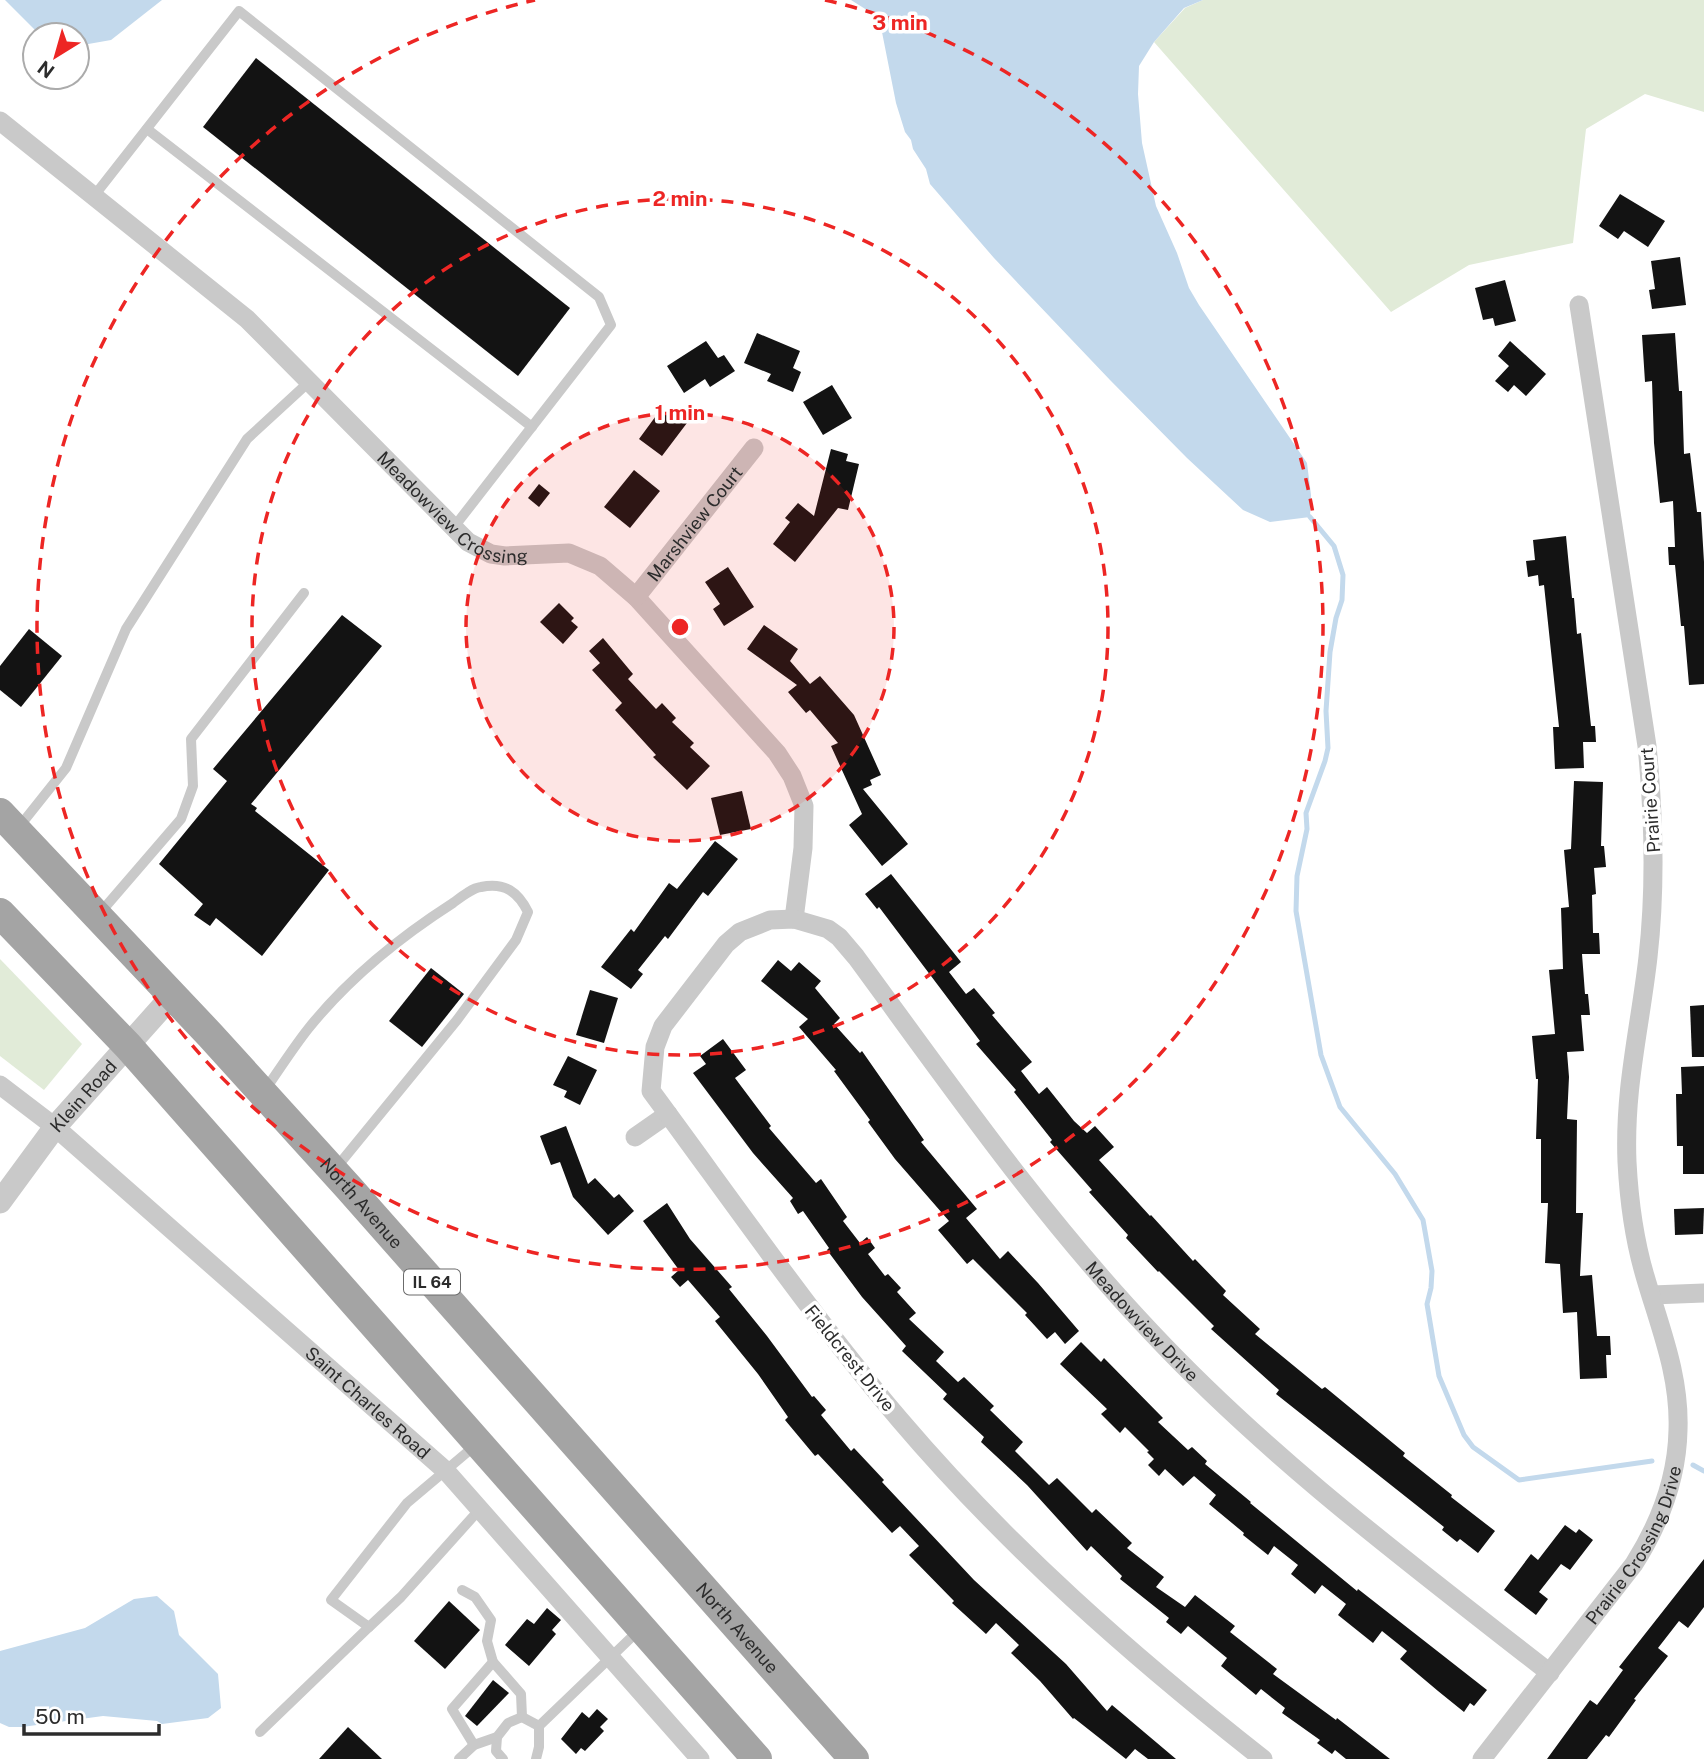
<svg xmlns="http://www.w3.org/2000/svg" width="1704" height="1759" font-family="'Public Sans',sans-serif">
<style>
.green{fill:#e1ebd8}
.water{fill:#c3d9ec}
.lines{fill:none;stroke-linecap:round;stroke-linejoin:round}
.stream{stroke:#c3d9ec;stroke-width:5}
.building{fill:#131313}
.service{stroke:#c9c9c9;stroke-width:10}
.minor{stroke:#c9c9c9;stroke-width:19}
.tertiary{stroke:#c9c9c9;stroke-width:23}
.primary{stroke:#a4a4a4;stroke-width:30}
.ring{fill:none;stroke:#ed2624;stroke-width:3.5;stroke-dasharray:12 9}
.labels{text-anchor:middle;dominant-baseline:central;stroke-width:7;stroke-linejoin:round;paint-order:stroke}
.shield{fill:#fff;stroke:#6b6b6b;stroke-width:2}
.shield-label{font-size:16px;font-weight:bold;fill:#2c2c2c}
.street-label{font-size:18px;fill:#2c2c2c;stroke:#fff}
.centre{fill:#ed2624;stroke:#fff;stroke-width:3.5}
.ring-label{font-size:21px;text-anchor:middle;font-weight:bold;fill:#ed2624;stroke:#fff;stroke-width:7;stroke-linejoin:round;paint-order:stroke}
</style>
<rect width="100%" height="100%" fill="#fff"/>
<g class="green">
<path d="M 1203,0 L 1704,0 L 1704,112 L 1645,94 L 1586,129 L 1573,243 L 1469,265 L 1391,312 L 1154,42 L 1185,8 Z"/>
<path d="M 0,959 L 82,1044 L 44,1090 L 0,1056 Z"/>
</g>
<g class="water">
<path d="M 5,0 L 162,0 L 111,40 L 77,46 L 77,35 L 40,35 Z"/>
<path d="M 851,0 L 1203,0 L 1184,8 L 1154,42 L 1139,66 L 1138,94 L 1142,143 L 1156,206 L 1177,253 L 1189,288 L 1199,305 L 1307,463 L 1311,495 L 1310,517 L 1270,522 L 1243,510 L 1187,458 L 1110,380 L 994,258 L 930,184 L 926,169 L 913,149 L 911,140 L 905,132 L 896,103 L 880,22 L 870,12 Z"/>
<path d="M 157,1596 L 174,1611 L 179,1635 L 218,1674 L 221,1708 L 208,1718 L 162,1724 L 157,1721 L 103,1716 L 22,1727 L 9,1727 L 0,1723 L 0,1651 L 85,1628 L 134,1599 Z"/>
</g>
<g class="lines">
<g class="stream">
<path d="M 1310,517 L 1334,546 L 1343,575 L 1342,600 L 1336,618 L 1330,652 L 1326,711 L 1328,748 L 1325,761 L 1306,813 L 1307,829 L 1297,876 L 1296,911 L 1321,1055 L 1340,1107 L 1395,1174 L 1423,1220 L 1432,1271 L 1431,1288 L 1427,1304 L 1439,1376 L 1464,1435 L 1473,1447 L 1519,1480 L 1652,1461"/>
<path d="M 1693,1465 L 1704,1471"/>
</g>
</g>
<g class="building">
<path d="M 256,58 L 570,308 L 518,376 L 203,127 Z"/>
<path d="M 1620,194 L 1665,221 L 1648,247 L 1624,231 L 1618,239 L 1599,226 Z"/>
<path d="M 1680,257 L 1686,305 L 1652,309 L 1649,290 L 1655,289 L 1651,261 Z"/>
<path d="M 1505,280 L 1516,321 L 1495,326 L 1493,318 L 1483,320 L 1475,288 Z"/>
<path d="M 757,333 L 800,351 L 793,368 L 801,372 L 793,392 L 767,381 L 771,374 L 744,363 Z"/>
<path d="M 1675,333 L 1679,391 L 1682,391 L 1684,454 L 1690,453 L 1697,512 L 1701,512 L 1704,562 L 1704,684 L 1689,685 L 1684,626 L 1681,626 L 1675,565 L 1669,565 L 1668,547 L 1675,547 L 1673,501 L 1660,503 L 1654,443 L 1652,381 L 1645,382 L 1642,335 Z"/>
<path d="M 706,341 L 718,358 L 724,355 L 735,371 L 710,387 L 705,379 L 684,393 L 667,366 Z"/>
<path d="M 1510,341 L 1546,374 L 1526,396 L 1514,385 L 1508,392 L 1495,381 L 1509,366 L 1498,356 Z"/>
<path d="M 832,385 L 852,418 L 823,435 L 803,402 Z"/>
<path d="M 676,408 L 690,419 L 662,456 L 639,439 L 661,409 L 670,416 Z"/>
<path d="M 831,449 L 848,454 L 846,461 L 859,464 L 848,510 L 838,508 L 795,562 L 773,544 L 790,522 L 785,518 L 798,503 L 814,516 Z"/>
<path d="M 634,470 L 660,491 L 630,528 L 604,507 Z"/>
<path d="M 539,484 L 550,493 L 539,507 L 528,498 Z"/>
<path d="M 1566,536 L 1572,598 L 1574,598 L 1577,634 L 1581,633 L 1591,726 L 1595,726 L 1596,742 L 1583,742 L 1584,768 L 1555,769 L 1553,727 L 1559,727 L 1544,585 L 1539,586 L 1538,575 L 1528,577 L 1526,561 L 1535,560 L 1533,540 Z"/>
<path d="M 728,567 L 754,607 L 724,626 L 713,609 L 720,604 L 705,582 Z"/>
<path d="M 559,603 L 574,618 L 571,621 L 578,627 L 563,644 L 540,622 Z"/>
<path d="M 342,615 L 382,646 L 251,804 L 257,808 L 255,811 L 329,870 L 262,956 L 216,918 L 210,926 L 194,915 L 203,904 L 159,864 L 227,781 L 213,769 Z"/>
<path d="M 764,625 L 798,649 L 790,661 L 810,684 L 820,676 L 854,715 L 881,775 L 870,780 L 872,785 L 863,789 L 908,844 L 882,866 L 849,825 L 862,814 L 831,746 L 838,743 L 810,710 L 806,713 L 788,692 L 797,685 L 747,649 Z"/>
<path d="M 29,629 L 62,656 L 21,707 L 0,690 L 0,666 Z"/>
<path d="M 603,638 L 633,674 L 628,679 L 656,709 L 662,703 L 676,718 L 672,722 L 694,743 L 690,747 L 710,766 L 687,790 L 653,757 L 656,755 L 615,710 L 622,703 L 592,670 L 600,663 L 589,651 Z"/>
<path d="M 1574,781 L 1603,782 L 1601,846 L 1604,846 L 1606,867 L 1594,868 L 1596,894 L 1592,895 L 1593,933 L 1599,933 L 1600,954 L 1582,954 L 1585,994 L 1588,994 L 1590,1015 L 1581,1015 L 1584,1051 L 1567,1052 L 1569,1077 L 1567,1119 L 1577,1120 L 1576,1213 L 1583,1213 L 1580,1276 L 1592,1275 L 1597,1336 L 1610,1336 L 1611,1355 L 1606,1355 L 1607,1378 L 1580,1379 L 1577,1312 L 1563,1313 L 1560,1264 L 1545,1263 L 1548,1203 L 1541,1203 L 1541,1139 L 1536,1139 L 1538,1079 L 1536,1079 L 1532,1036 L 1555,1034 L 1549,970 L 1563,969 L 1561,908 L 1569,907 L 1564,850 L 1571,849 Z"/>
<path d="M 742,791 L 751,829 L 720,835 L 711,798 Z"/>
<path d="M 715,841 L 738,859 L 708,896 L 703,892 L 668,939 L 665,936 L 638,970 L 643,974 L 631,989 L 601,967 L 631,929 L 634,932 L 669,883 L 677,889 Z"/>
<path d="M 891,874 L 961,962 L 949,972 L 966,994 L 974,988 L 995,1013 L 992,1015 L 1032,1062 L 1021,1071 L 1039,1094 L 1047,1087 L 1074,1121 L 1087,1133 L 1095,1126 L 1114,1147 L 1099,1160 L 1150,1216 L 1151,1215 L 1193,1261 L 1195,1259 L 1226,1291 L 1223,1295 L 1260,1329 L 1255,1334 L 1322,1389 L 1325,1387 L 1405,1453 L 1403,1456 L 1452,1495 L 1451,1497 L 1495,1531 L 1478,1553 L 1460,1539 L 1457,1542 L 1442,1530 L 1444,1527 L 1276,1394 L 1279,1390 L 1211,1329 L 1214,1326 L 1159,1271 L 1158,1272 L 1126,1238 L 1128,1235 L 1089,1192 L 1092,1190 L 1050,1142 L 1052,1140 L 1014,1092 L 1016,1090 L 976,1044 L 980,1041 L 879,907 L 877,909 L 865,894 Z"/>
<path d="M 778,960 L 791,971 L 799,962 L 821,981 L 815,988 L 840,1018 L 834,1024 L 860,1053 L 862,1051 L 924,1140 L 921,1142 L 977,1209 L 966,1218 L 1000,1259 L 1008,1251 L 1038,1283 L 1079,1331 L 1065,1344 L 1055,1332 L 1047,1339 L 1025,1315 L 1027,1313 L 973,1259 L 967,1264 L 938,1230 L 949,1221 L 895,1159 L 868,1122 L 870,1120 L 834,1071 L 836,1070 L 799,1027 L 808,1019 L 761,981 Z"/>
<path d="M 431,968 L 464,994 L 422,1047 L 389,1021 Z"/>
<path d="M 590,990 L 618,998 L 604,1043 L 576,1035 Z"/>
<path d="M 1704,1005 L 1704,1057 L 1692,1057 L 1690,1006 Z"/>
<path d="M 723,1039 L 746,1070 L 735,1078 L 771,1126 L 769,1128 L 816,1183 L 821,1179 L 847,1217 L 843,1221 L 860,1243 L 867,1237 L 875,1248 L 868,1254 L 885,1276 L 888,1274 L 901,1288 L 897,1292 L 916,1313 L 909,1319 L 944,1352 L 936,1361 L 958,1382 L 964,1377 L 994,1406 L 990,1410 L 1023,1442 L 1015,1451 L 1049,1485 L 1057,1478 L 1092,1513 L 1096,1509 L 1132,1543 L 1127,1548 L 1164,1577 L 1156,1587 L 1185,1607 L 1195,1595 L 1235,1626 L 1230,1632 L 1277,1669 L 1273,1674 L 1336,1720 L 1337,1718 L 1390,1759 L 1346,1759 L 1335,1750 L 1332,1754 L 1317,1743 L 1320,1740 L 1282,1713 L 1285,1708 L 1261,1689 L 1256,1695 L 1221,1666 L 1227,1658 L 1188,1626 L 1181,1634 L 1166,1622 L 1169,1618 L 1120,1579 L 1122,1576 L 1091,1546 L 1087,1551 L 1027,1485 L 981,1442 L 984,1437 L 943,1399 L 947,1394 L 902,1351 L 906,1346 L 862,1297 L 827,1250 L 829,1248 L 803,1211 L 798,1214 L 790,1201 L 793,1198 L 753,1153 L 693,1073 L 706,1064 L 700,1056 Z"/>
<path d="M 568,1056 L 597,1070 L 580,1105 L 564,1097 L 567,1091 L 553,1085 Z"/>
<path d="M 1704,1066 L 1704,1174 L 1683,1174 L 1683,1146 L 1677,1146 L 1676,1094 L 1682,1094 L 1681,1067 Z"/>
<path d="M 566,1126 L 588,1184 L 595,1178 L 614,1198 L 619,1194 L 634,1211 L 608,1235 L 573,1197 L 560,1162 L 551,1165 L 540,1136 Z"/>
<path d="M 667,1203 L 690,1239 L 732,1287 L 729,1289 L 767,1336 L 812,1397 L 814,1396 L 826,1410 L 821,1415 L 851,1451 L 854,1448 L 884,1480 L 882,1482 L 974,1580 L 1066,1664 L 1107,1711 L 1112,1705 L 1176,1759 L 1148,1759 L 1135,1749 L 1126,1759 L 1074,1718 L 1073,1719 L 1040,1681 L 1011,1653 L 1019,1645 L 996,1623 L 986,1634 L 952,1603 L 954,1601 L 909,1555 L 919,1546 L 900,1526 L 892,1533 L 818,1454 L 815,1456 L 785,1420 L 788,1417 L 758,1374 L 715,1321 L 720,1317 L 688,1280 L 680,1287 L 671,1277 L 679,1270 L 643,1221 Z"/>
<path d="M 1704,1208 L 1703,1234 L 1675,1235 L 1674,1209 Z"/>
<path d="M 1081,1342 L 1101,1362 L 1104,1358 L 1163,1418 L 1158,1422 L 1188,1450 L 1192,1447 L 1207,1461 L 1205,1464 L 1251,1502 L 1250,1503 L 1357,1591 L 1358,1589 L 1487,1690 L 1474,1706 L 1470,1703 L 1464,1712 L 1438,1691 L 1400,1659 L 1407,1651 L 1382,1631 L 1373,1643 L 1338,1615 L 1346,1604 L 1322,1585 L 1315,1594 L 1291,1574 L 1298,1565 L 1274,1546 L 1268,1555 L 1243,1535 L 1244,1533 L 1209,1504 L 1216,1495 L 1194,1476 L 1183,1486 L 1165,1469 L 1159,1476 L 1148,1465 L 1154,1459 L 1147,1452 L 1149,1451 L 1125,1427 L 1120,1433 L 1101,1414 L 1107,1409 L 1060,1364 Z"/>
<path d="M 1565,1525 L 1576,1533 L 1579,1529 L 1593,1540 L 1570,1570 L 1561,1564 L 1539,1592 L 1548,1599 L 1536,1615 L 1504,1590 L 1531,1554 L 1538,1560 Z"/>
<path d="M 1704,1559 L 1704,1607 L 1688,1628 L 1679,1621 L 1658,1648 L 1668,1656 L 1634,1699 L 1636,1700 L 1609,1737 L 1606,1735 L 1587,1759 L 1547,1759 L 1590,1700 L 1597,1705 L 1623,1670 L 1619,1667 Z"/>
<path d="M 449,1601 L 480,1630 L 445,1669 L 414,1641 Z"/>
<path d="M 547,1608 L 561,1620 L 552,1630 L 556,1634 L 529,1666 L 505,1645 L 527,1619 L 534,1624 Z"/>
<path d="M 493,1680 L 509,1693 L 477,1726 L 465,1716 Z"/>
<path d="M 597,1709 L 608,1719 L 600,1727 L 604,1731 L 585,1751 L 581,1748 L 576,1754 L 561,1739 L 582,1712 L 589,1718 Z"/>
<path d="M 348,1727 L 382,1759 L 319,1759 Z"/>
</g>
<g class="lines">
<g class="service">
<path d="M 147,129 L 532,427"/>
<path d="M 94,196 L 239,11 L 599,297 L 611,325 L 454,527"/>
<path d="M 19,827 L 66,768 L 126,629 L 247,439 L 310,381"/>
<path d="M 100,913 L 181,819 L 193,786 L 191,739 L 304,593"/>
<path d="M 265,1090 C 279,1070 293,1048 308,1029 C 348,979 400,937 453,903 C 461,897 472,888 481,887 C 505,882 518,892 528,912 L 516,940 L 457,1020 L 336,1168"/>
<path d="M 477,1444 L 407,1503 L 331,1600 L 369,1627 L 401,1597 L 479,1510"/>
<path d="M 462,1590 L 475,1597 L 491,1620 L 487,1641 L 493,1662 L 521,1694 L 522,1717"/>
<path d="M 260,1732 L 369,1627"/>
<path d="M 497,1737 L 496,1751 L 503,1759"/>
<path d="M 474,1745 L 452,1709 L 493,1662"/>
<path d="M 459,1759 L 474,1745 L 497,1737 L 508,1723 L 522,1717 L 539,1726"/>
<path d="M 536,1759 L 539,1747 L 539,1726 L 638,1631"/>
</g>
<g class="minor">
<path id="s1" d="M 0,121 L 247,319 L 468,542 L 491,554 L 505,556 L 569,553 L 600,566 L 636,597 L 777,753 L 792,776 L 804,806 L 803,848 L 794,919"/>
<path id="s2" d="M 636,597 L 754,448"/>
<path id="s3" d="M 0,1085 L 55,1127 L 446,1471 L 700,1759"/>
<path d="M 635,1137 L 668,1114"/>
<path d="M 1652,1295 L 1704,1293"/>
<path id="s4" d="M 1263,1759 C 1132,1656 1008,1547 900,1420 C 811,1315 733,1202 651,1091 L 655,1047 L 663,1026 L 726,944 L 740,932 L 770,920 L 794,919 L 828,929 L 839,937 L 856,957 C 950,1085 1041,1216 1151,1332 C 1271,1460 1412,1565 1550,1673"/>
<path id="s5" d="M 1482,1759 L 1634,1564 C 1660,1523 1677,1480 1678,1430 C 1680,1375 1660,1328 1645,1276 C 1634,1239 1629,1200 1627,1162 C 1624,1088 1640,1028 1648,957 C 1656,886 1654,817 1647,746 L 1579,305"/>
</g>
<path class="tertiary" id="s6" d="M 0,1202 L 55,1127 L 172,996"/>
<g class="primary">
<path id="s7" d="M 0,813 L 210,1035 L 348,1187 L 854,1759"/>
<path d="M 0,913 L 128,1046 L 757,1759"/>
</g>
</g>
<circle cx="680" cy="627" r="214" fill="#ed2624" fill-opacity=".12"/>
<g class="ring">
<circle cx="680" cy="627" r="214"/>
<circle cx="680" cy="627" r="428"/>
<path d="M825 0A643 643 0 1 1 535 0"/>
</g>
<g class="labels">
<rect class="shield" x="404" y="1269.5" width="56" height="25" rx="5"/>
<g class="shield-label">
<text x="432" y="1282">IL 64</text>
</g>
<g class="street-label">
<text stroke="none"><textPath href="#s1" startOffset="600">Meadowview Crossing</textPath></text>
<text stroke="none"><textPath href="#s2" startOffset="94">Marshview Court</textPath></text>
<text transform="translate(1650 800) rotate(-94)">Prairie Court</text>
<text stroke="none"><textPath href="#s6" startOffset="135">Klein Road</textPath></text>
<text stroke="none"><textPath href="#s7" startOffset="532">North Avenue</textPath></text>
<text stroke="none"><textPath href="#s4" startOffset="1694">Meadowview Drive</textPath></text>
<text transform="translate(850 1358) rotate(51)">Fieldcrest Drive</text>
<text stroke="none"><textPath href="#s3" startOffset="486">Saint Charles Road</textPath></text>
<text stroke="none"><textPath href="#s5" startOffset="264">Prairie Crossing Drive</textPath></text>
<text stroke="none"><textPath href="#s7" startOffset="1099">North Avenue</textPath></text>
</g>
</g>
<circle cx="680" cy="627" r="10" class="centre"/>
<g class="ring-label">
<text x="900" y="30">3 min</text>
<text x="680" y="206">2 min</text>
<text x="680" y="420">1 min</text>
</g>
<g transform="translate(56 56) rotate(217)"><circle r="33" fill="#ffffff" stroke="#ababab" stroke-width="2"/>
<path d="M0-5L12 26L0 18L-12 26Z" fill="#ed2624"/>
<text y="-10" font-size="19" font-weight="bold" text-anchor="middle" fill="#2c2c2c">N</text>
</g>
<path d="M24 1724v10h135v-10" fill="none" stroke="#2c2c2c" stroke-width="3.5"/>
<text x="35" y="1724" font-size="21" fill="#2c2c2c" stroke="#ffffff" stroke-width="5" paint-order="stroke">50 m</text>
</svg>
